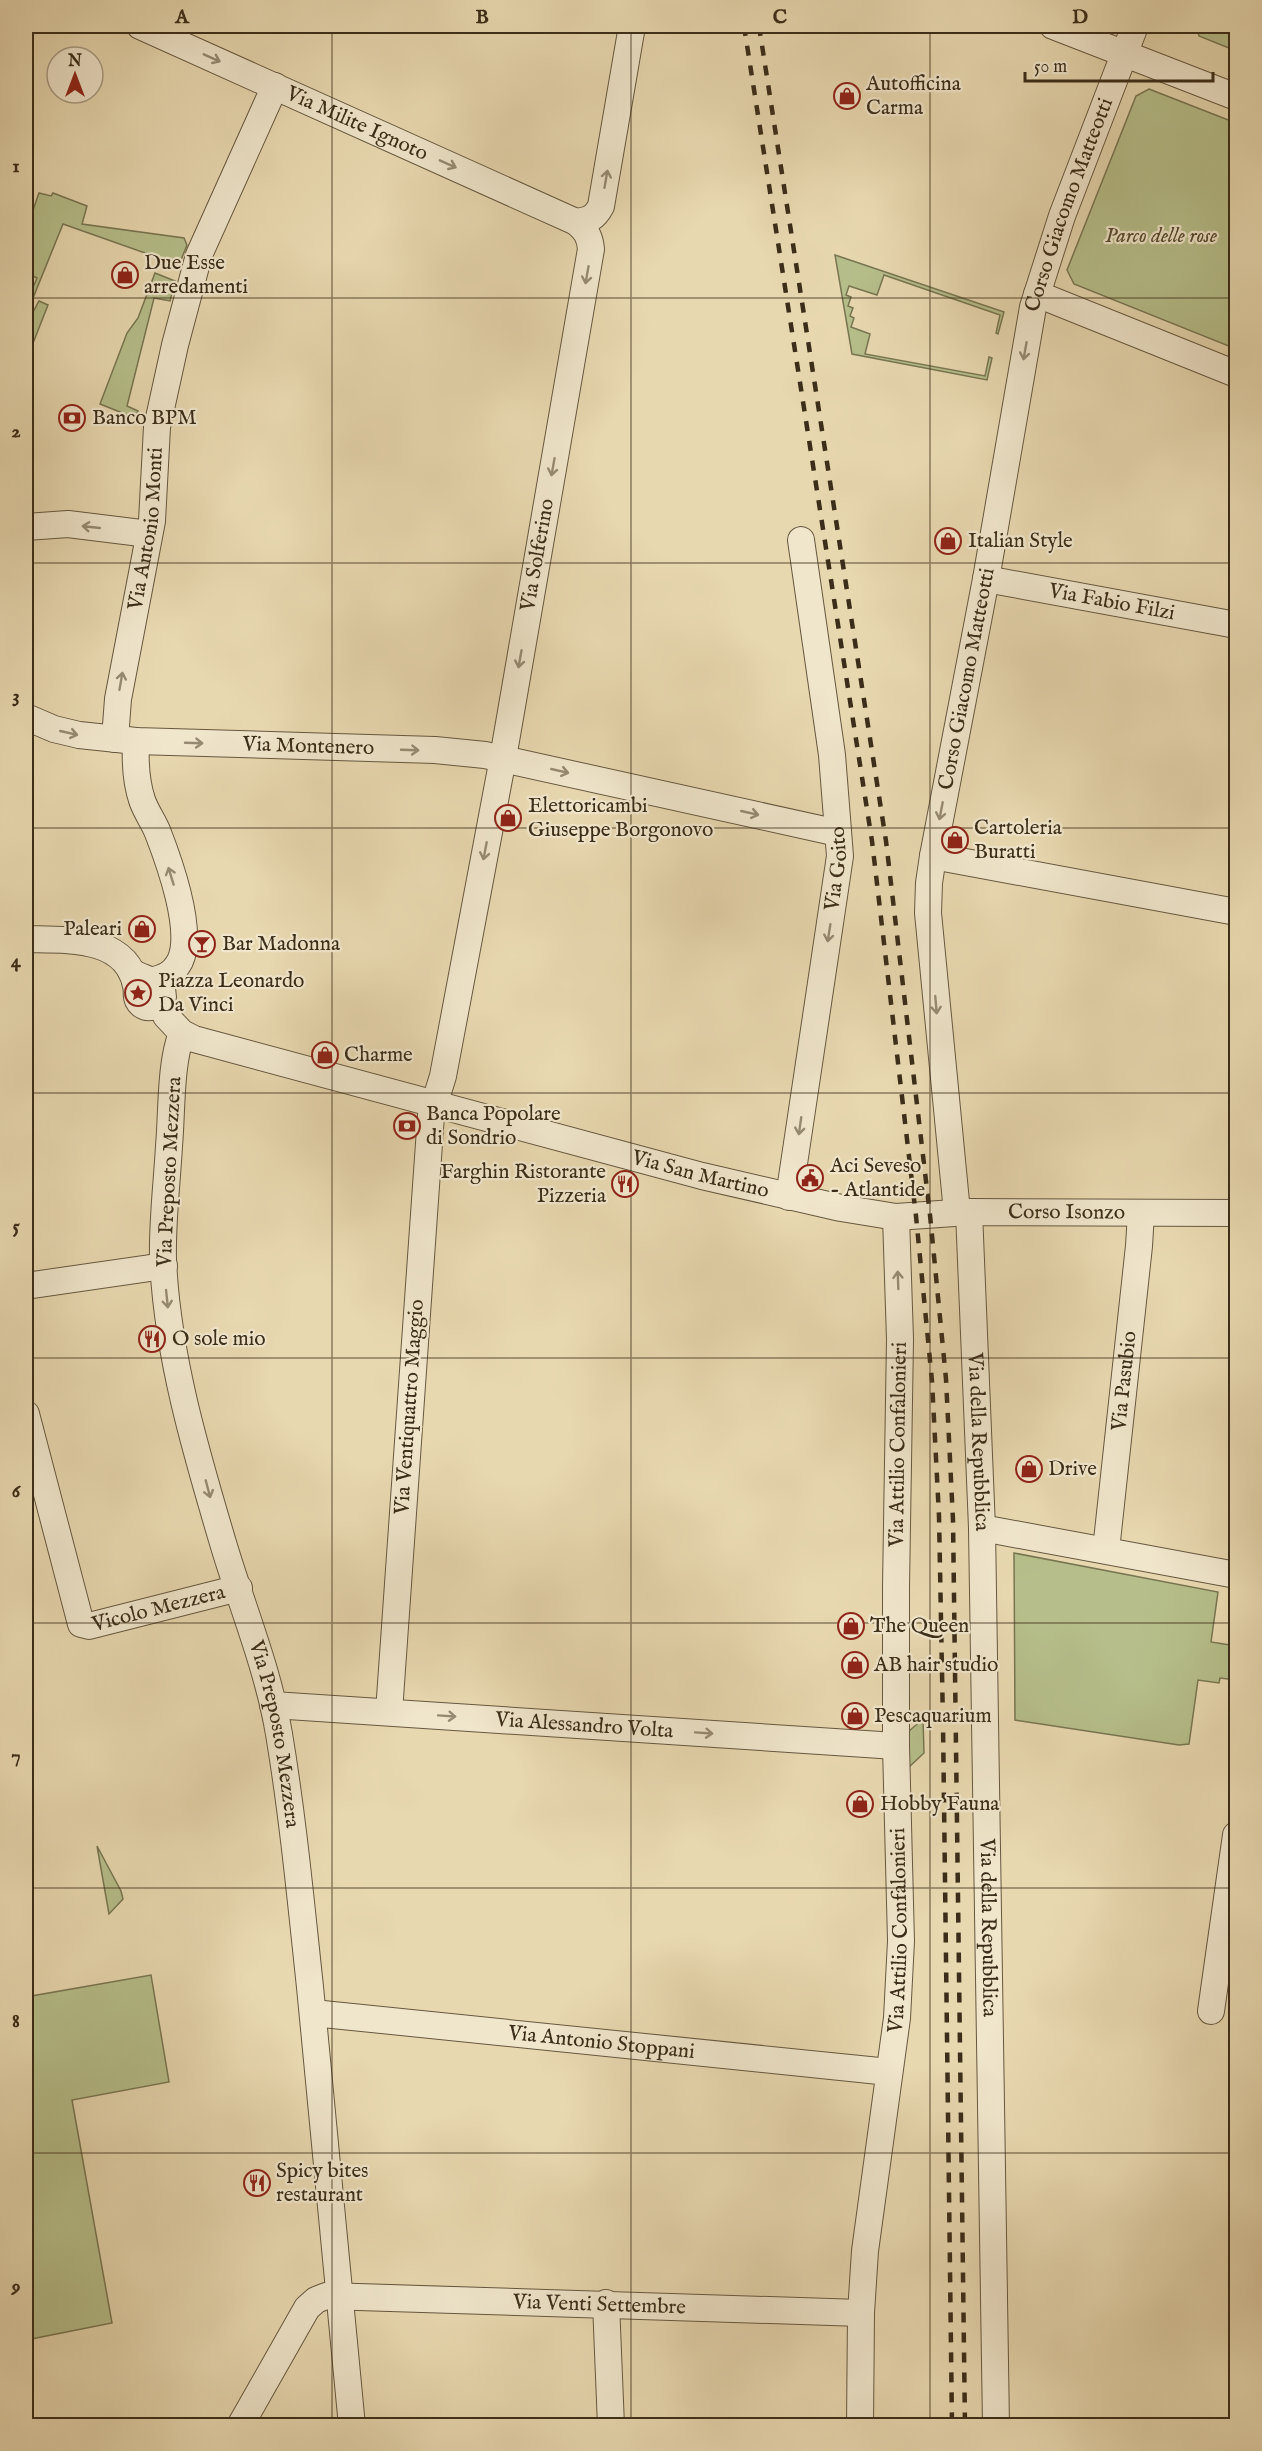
<svg xmlns="http://www.w3.org/2000/svg" width="1262" height="2451" font-family="'IM FELL English',serif">
<style>
.green{fill:#b6bf8b;stroke:#787652;stroke-width:1.5}
.lines{fill:none;stroke-linecap:round;stroke-linejoin:round}
.minor-casing{stroke:#66583f;stroke-width:28}
.minor{stroke:#f0e6cc;stroke-width:26}
.rail{stroke:#3b2d19;stroke-width:4.5;stroke-dasharray:10 10;stroke-linecap:butt}
.oneway{stroke:#968a72}
.grid{fill:none;stroke:#3b2d19;stroke-width:1.5;stroke-opacity:0.55}
.labels{text-anchor:middle;dominant-baseline:central;stroke-width:4.5;stroke-linejoin:round;paint-order:stroke}
.poi-label{font-size:21px;fill:#3b2d19;stroke:#f0e6cc;text-anchor:start}
.street-label{font-size:21px;fill:#3b2d19;stroke:#f0e6cc}
.park-label{font-size:21px;font-style:italic;fill:#544a30;stroke:#f0e6cc}
.neatline{fill:none;stroke:#3b2d19;stroke-width:2}
.grid-label{font-size:20px;text-anchor:middle;font-weight:bold;fill:#3b2d19}
</style>
<rect width="100%" height="100%" fill="#e8d8b0"/>
<filter id="stains"><feTurbulence type="fractalNoise" baseFrequency=".00333" numOctaves="4"/><feColorMatrix values="0 0 0 0 .2 0 0 0 0 .09 0 0 0 0 .02 0 0 0 .5 -.17"/></filter>
<radialGradient id="worn" r=".72"><stop offset=".6" stop-color="#630" stop-opacity="0"/><stop offset="1" stop-color="#630" stop-opacity=".3"/></radialGradient>
<g class="green">
<path d="M 1196,26 L 1236,26 L 1236,51 L 1199,36 Z"/>
<path d="M 1149,89 L 1236,123 L 1236,349 L 1074,284 L 1067,270 L 1136,96 Z"/>
<path d="M 39,193 L 51,196 L 53,193 L 87,206 L 82,224 L 184,238 L 187,245 L 179,265 L 63,224 L 33,298 L 29,297 L 37,278 L 26,273 L 26,230 Z"/>
<path d="M 835,255 L 1004,312 L 998,334 L 996,333 L 1000,315 L 884,275 L 877,295 L 849,286 L 846,295 L 851,297 L 848,306 L 853,308 L 850,316 L 854,318 L 851,327 L 870,334 L 865,354 L 985,376 L 989,357 L 992,358 L 987,380 L 852,354 Z"/>
<path d="M 155,273 L 175,281 L 170,301 L 154,298 L 127,406 L 138,411 L 135,418 L 100,404 L 127,333 L 138,318 Z"/>
<path d="M 39,301 L 48,305 L 26,361 L 26,325 Z"/>
<path d="M 1014,1553 L 1218,1592 L 1211,1642 L 1236,1646 L 1236,1680 L 1220,1678 L 1219,1683 L 1198,1680 L 1189,1744 L 1179,1745 L 1015,1720 Z"/>
<path d="M 923,1719 L 924,1753 L 909,1767 L 909,1731 Z"/>
<path d="M 97,1846 L 121,1891 L 123,1899 L 109,1914 Z"/>
<path d="M 151,1975 L 169,2082 L 72,2100 L 112,2323 L 26,2340 L 26,1997 Z"/>
</g>
<g class="lines">
<defs>
<g id="minor">
<path id="s1" d="M 140,26 L 576,222 C 586,230 590,237 591,249 L 503,758 L 443,1076 L 431,1115 L 389,1712"/>
<path d="M 1053,26 L 1236,97"/>
<path d="M 576,222 C 589,220 595,218 601,206 L 632,26"/>
<path d="M 1037,294 L 1236,374"/>
<path d="M 26,527 L 68,524 L 149,534"/>
<path id="s2" d="M 986,579 L 1236,625"/>
<path id="s3" d="M 26,717 L 54,729 L 79,735 L 136,741 L 435,750 L 485,755 L 838,833"/>
<path id="s4" d="M 115,739 L 118,699 L 152,521 L 157,427 L 175,345 L 199,255 L 275,86"/>
<path d="M 933,856 L 1236,912"/>
<path d="M 26,939 C 64,940 127,935 136,986"/>
<path d="M 131,971 C 142,980 163,979 163,997 L 156,1006 C 144,1010 135,1003 137,990 C 146,975 167,986 180,961 C 194,931 170,864 158,833 C 154,822 146,812 142,800 C 136,782 135,761 136,741"/>
<path id="s5" d="M 166,1016 L 182,1033 L 194,1039 L 702,1176 L 841,1208 L 896,1217 L 969,1212 L 1236,1213"/>
<path id="s6" d="M 182,1033 C 170,1063 172,1113 169,1146 C 167,1183 162,1222 163,1259 C 167,1355 196,1452 223,1543 C 242,1607 268,1668 279,1734 C 293,1818 301,1903 310,1987 C 325,2133 337,2280 352,2426"/>
<path id="s7" d="M 789,1197 L 840,856 L 832,755 L 801,540"/>
<path id="s8" d="M 957,1212 L 928,913 L 929,883 L 933,856 L 986,579 L 1033,307 L 1062,216 L 1135,26"/>
<path id="s9" d="M 969,1212 L 982,1528 L 996,2426"/>
<path d="M 26,1286 L 164,1266"/>
<path id="s10" d="M 26,1414 L 81,1624 L 89,1626 L 239,1588"/>
<path d="M 982,1528 L 1236,1575"/>
<path id="s11" d="M 1106,1550 L 1139,1246 L 1141,1213"/>
<path id="s12" d="M 273,1705 L 896,1746"/>
<path d="M 1211,2011 L 1236,1835"/>
<path id="s13" d="M 313,2013 L 889,2072"/>
<path d="M 606,2303 L 611,2426"/>
<path id="s14" d="M 240,2426 L 307,2308 L 316,2300 L 326,2296 L 861,2313"/>
<path id="s15" d="M 860,2426 L 861,2313 L 865,2251 L 897,2018 L 901,1941 L 896,1746 L 896,1587 L 900,1339 L 896,1217"/>
</g>
</defs>
<use href="#minor" class="minor-casing"/>
<use href="#minor" class="minor"/>
<g class="rail">
<path d="M 744,26 L 872,841 L 916,1216 L 932,1381 L 939,1516 L 943,1724 L 952,2426"/>
<path d="M 759,26 L 886,841 L 930,1215 L 946,1379 L 953,1520 L 965,2426"/>
</g>
</g>
<defs><path id="oneway-shaft" d="M-6 0H5M1.5-3L5.5 0L1.5 3" fill="none" stroke-width="1.6" stroke-linecap="round" stroke-linejoin="round" transform="scale(1.5)"/></defs>
<g class="oneway">
<use href="#oneway-shaft" transform="translate(212 58) rotate(24)"/>
<use href="#oneway-shaft" transform="translate(448 164) rotate(24)"/>
<use href="#oneway-shaft" transform="translate(606 179) rotate(-80)"/>
<use href="#oneway-shaft" transform="translate(587 275) rotate(100)"/>
<use href="#oneway-shaft" transform="translate(1025 351) rotate(100)"/>
<use href="#oneway-shaft" transform="translate(553 467) rotate(100)"/>
<use href="#oneway-shaft" transform="translate(91 527) rotate(-174)"/>
<use href="#oneway-shaft" transform="translate(520 659) rotate(100)"/>
<use href="#oneway-shaft" transform="translate(121 681) rotate(-80)"/>
<use href="#oneway-shaft" transform="translate(69 733) rotate(13)"/>
<use href="#oneway-shaft" transform="translate(194 743) rotate(2)"/>
<use href="#oneway-shaft" transform="translate(410 750) rotate(2)"/>
<use href="#oneway-shaft" transform="translate(560 771) rotate(13)"/>
<use href="#oneway-shaft" transform="translate(941 811) rotate(101)"/>
<use href="#oneway-shaft" transform="translate(750 813) rotate(13)"/>
<use href="#oneway-shaft" transform="translate(485 851) rotate(101)"/>
<use href="#oneway-shaft" transform="translate(171 876) rotate(-107)"/>
<use href="#oneway-shaft" transform="translate(829 933) rotate(99)"/>
<use href="#oneway-shaft" transform="translate(936 1005) rotate(85)"/>
<use href="#oneway-shaft" transform="translate(800 1126) rotate(98)"/>
<use href="#oneway-shaft" transform="translate(898 1280) rotate(-92)"/>
<use href="#oneway-shaft" transform="translate(167 1299) rotate(84)"/>
<use href="#oneway-shaft" transform="translate(208 1489) rotate(75)"/>
<use href="#oneway-shaft" transform="translate(447 1716) rotate(4)"/>
<use href="#oneway-shaft" transform="translate(704 1733) rotate(4)"/>
</g>
<path class="grid" d="M 332,26 L 332,2426M 631,26 L 631,2426M 930,26 L 930,2426M 26,298 L 1236,298M 26,563 L 1236,563M 26,828 L 1236,828M 26,1093 L 1236,1093M 26,1358 L 1236,1358M 26,1623 L 1236,1623M 26,1888 L 1236,1888M 26,2153 L 1236,2153"/>
<defs>
<symbol id="shop-ring" viewBox="-11 -11 22 22"><circle r="9.5" fill="#f0e6cc" stroke="#8f2418" stroke-width="1.5"/><path d="M-5-2.5h2.3a2.7 3.5 0 0 1 5.4 0H5L5.5 6h-11ZM-1.5-2.5h3a1.5 2.3 0 0 0-3 0Z" fill="#8f2418"/></symbol>
<symbol id="bank-ring" viewBox="-11 -11 22 22"><circle r="9.5" fill="#f0e6cc" stroke="#8f2418" stroke-width="1.5"/><path d="M-6-4H6V4H-6ZM0-2.3a2.3 2.3 0 1 0 0 4.6a2.3 2.3 0 1 0 0-4.6Z" fill="#8f2418"/></symbol>
<symbol id="bar-ring" viewBox="-11 -11 22 22"><circle r="9.5" fill="#f0e6cc" stroke="#8f2418" stroke-width="1.5"/><path d="M-6-5H6L.8 .8V4.5H3.5V6h-7V4.5H-.8V.8Z" fill="#8f2418"/></symbol>
<symbol id="sight-ring" viewBox="-11 -11 22 22"><circle r="9.5" fill="#f0e6cc" stroke="#8f2418" stroke-width="1.5"/><path d="M0-6L1.8-2.2L6-1.7L2.9 1.2L3.7 5.4L0 3.3L-3.7 5.4L-2.9 1.2L-6-1.7L-1.8-2.2Z" fill="#8f2418"/></symbol>
<symbol id="civic-ring" viewBox="-11 -11 22 22"><circle r="9.5" fill="#f0e6cc" stroke="#8f2418" stroke-width="1.5"/><path d="M-.6-6.5H3V-4.5H.6V-3L4-1V1h2V6H-6V1h2V-1L-.6-3ZM-1.2 2.5V6h2.4V2.5Z" fill="#8f2418"/></symbol>
<symbol id="restaurant-ring" viewBox="-11 -11 22 22"><circle r="9.5" fill="#f0e6cc" stroke="#8f2418" stroke-width="1.5"/><path d="M-5-6h1v4h1v-4h1v4h1v-4h1v5L-1.5 .5V6h-2V.5L-5-1ZM5-6V6H3V1.5H1.5Q1.5-4 5-6Z" fill="#8f2418"/></symbol>
</defs>
<g fill-rule="evenodd">
<use href="#shop-ring" x="832" y="81" width="30" height="30"/>
<use href="#shop-ring" x="110" y="260" width="30" height="30"/>
<use href="#bank-ring" x="57" y="403" width="30" height="30"/>
<use href="#shop-ring" x="933" y="526" width="30" height="30"/>
<use href="#shop-ring" x="493" y="803" width="30" height="30"/>
<use href="#shop-ring" x="940" y="825" width="30" height="30"/>
<use href="#shop-ring" x="127" y="914" width="30" height="30"/>
<use href="#bar-ring" x="187" y="929" width="30" height="30"/>
<use href="#sight-ring" x="123" y="978" width="30" height="30"/>
<use href="#shop-ring" x="310" y="1040" width="30" height="30"/>
<use href="#bank-ring" x="392" y="1111" width="30" height="30"/>
<use href="#civic-ring" x="795" y="1163" width="30" height="30"/>
<use href="#restaurant-ring" x="610" y="1169" width="30" height="30"/>
<use href="#restaurant-ring" x="137" y="1324" width="30" height="30"/>
<use href="#shop-ring" x="1014" y="1454" width="30" height="30"/>
<use href="#shop-ring" x="836" y="1611" width="30" height="30"/>
<use href="#shop-ring" x="840" y="1650" width="30" height="30"/>
<use href="#shop-ring" x="840" y="1701" width="30" height="30"/>
<use href="#shop-ring" x="845" y="1789" width="30" height="30"/>
<use href="#restaurant-ring" x="242" y="2168" width="30" height="30"/>
</g>
<g class="labels">
<g class="poi-label">
<text x="866" y="84">Autofficina<tspan x="866" dy="24">Carma</tspan></text>
<text x="144" y="263">Due Esse<tspan x="144" dy="24">arredamenti</tspan></text>
<text x="92" y="418">Banco BPM</text>
<text x="968" y="541">Italian Style</text>
<text x="528" y="806">Elettoricambi<tspan x="528" dy="24">Giuseppe Borgonovo</tspan></text>
<text x="974" y="828">Cartoleria<tspan x="974" dy="24">Buratti</tspan></text>
<text x="122" y="929" text-anchor="end">Paleari</text>
<text x="222" y="944">Bar Madonna</text>
<text x="158" y="981">Piazza Leonardo<tspan x="158" dy="24">Da Vinci</tspan></text>
<text x="344" y="1055">Charme</text>
<text x="426" y="1114">Banca Popolare<tspan x="426" dy="24">di Sondrio</tspan></text>
<text x="830" y="1166">Aci Seveso<tspan x="830" dy="24">- Atlantide</tspan></text>
<text x="606" y="1172" text-anchor="end">Farghin Ristorante<tspan x="606" dy="24">Pizzeria</tspan></text>
<text x="172" y="1339">O sole mio</text>
<text x="1048" y="1469">Drive</text>
<text x="870" y="1626">The Queen</text>
<text x="874" y="1665">AB hair studio</text>
<text x="874" y="1716">Pescaquarium</text>
<text x="880" y="1804">Hobby Fauna</text>
<text x="276" y="2171">Spicy bites<tspan x="276" dy="24">restaurant</tspan></text>
</g>
<g class="street-label">
<text stroke="none"><textPath href="#s1" startOffset="238">Via Milite Ignoto</textPath></text>
<text stroke="none"><textPath href="#s8" startOffset="1024">Corso Giacomo Matteotti</textPath></text>
<text stroke="none"><textPath href="#s4" startOffset="213">Via Antonio Monti</textPath></text>
<text transform="translate(538 555) rotate(-80)">Via Solferino</text>
<text stroke="none"><textPath href="#s2" startOffset="128">Via Fabio Filzi</textPath></text>
<text stroke="none"><textPath href="#s8" startOffset="538">Corso Giacomo Matteotti</textPath></text>
<text stroke="none"><textPath href="#s3" startOffset="286">Via Montenero</textPath></text>
<text stroke="none"><textPath href="#s7" startOffset="332">Via Goito</textPath></text>
<text transform="translate(170 1172) rotate(-87)">Via Preposto Mezzera</text>
<text stroke="none"><textPath href="#s5" startOffset="561">Via San Martino</textPath></text>
<text stroke="none"><textPath href="#s5" startOffset="932">Corso Isonzo</textPath></text>
<text stroke="none"><textPath href="#s11" startOffset="170">Via Pasubio</textPath></text>
<text transform="translate(410 1407) rotate(-86)">Via Ventiquattro Maggio</text>
<text stroke="none"><textPath href="#s9" startOffset="230">Via della Repubblica</textPath></text>
<text stroke="none"><textPath href="#s15" startOffset="984">Via Attilio Confalonieri</textPath></text>
<text stroke="none"><textPath href="#s10" startOffset="297">Vicolo Mezzera</textPath></text>
<text stroke="none"><textPath href="#s12" startOffset="312">Via Alessandro Volta</textPath></text>
<text stroke="none"><textPath href="#s6" startOffset="717">Via Preposto Mezzera</textPath></text>
<text stroke="none"><textPath href="#s9" startOffset="716">Via della Repubblica</textPath></text>
<text stroke="none"><textPath href="#s15" startOffset="498">Via Attilio Confalonieri</textPath></text>
<text stroke="none"><textPath href="#s13" startOffset="290">Via Antonio Stoppani</textPath></text>
<text stroke="none"><textPath href="#s14" startOffset="432">Via Venti Settembre</textPath></text>
</g>
<g class="park-label">
<text x="1161" y="236">Parco delle rose</text>
</g>
</g>
<rect width="1262" height="2451" fill="none" stroke="#e8d8b0" stroke-width="66"/>
<g transform="translate(75 75)"><circle r="28" fill="#f0e6cc" stroke="#a89c84" stroke-width="1.5"/>
<path d="M0-4.5L10 22L0 15L-10 22Z" fill="#8f2418"/>
<text y="-9" font-size="16" font-weight="bold" text-anchor="middle" fill="#3b2d19">N</text>
</g>
<path d="M1025 72v9h188v-9" fill="none" stroke="#3b2d19" stroke-width="3"/>
<text x="1034" y="72" font-size="18" fill="#3b2d19" stroke="#f0e6cc" stroke-width="4.5" paint-order="stroke">50 m</text>
<rect x="33" y="33" width="1196" height="2385" class="neatline"/>
<g class="grid-label">
<text x="182" y="23">A</text>
<text x="482" y="23">B</text>
<text x="780" y="23">C</text>
<text x="1080" y="23">D</text>
<text x="16" y="172">1</text>
<text x="16" y="437">2</text>
<text x="16" y="702">3</text>
<text x="16" y="967">4</text>
<text x="16" y="1232">5</text>
<text x="16" y="1497">6</text>
<text x="16" y="1762">7</text>
<text x="16" y="2027">8</text>
<text x="16" y="2292">9</text>
</g>
<rect width="100%" height="100%" filter="url(#stains)"/>
<rect width="100%" height="100%" fill="url(#worn)"/>
</svg>
